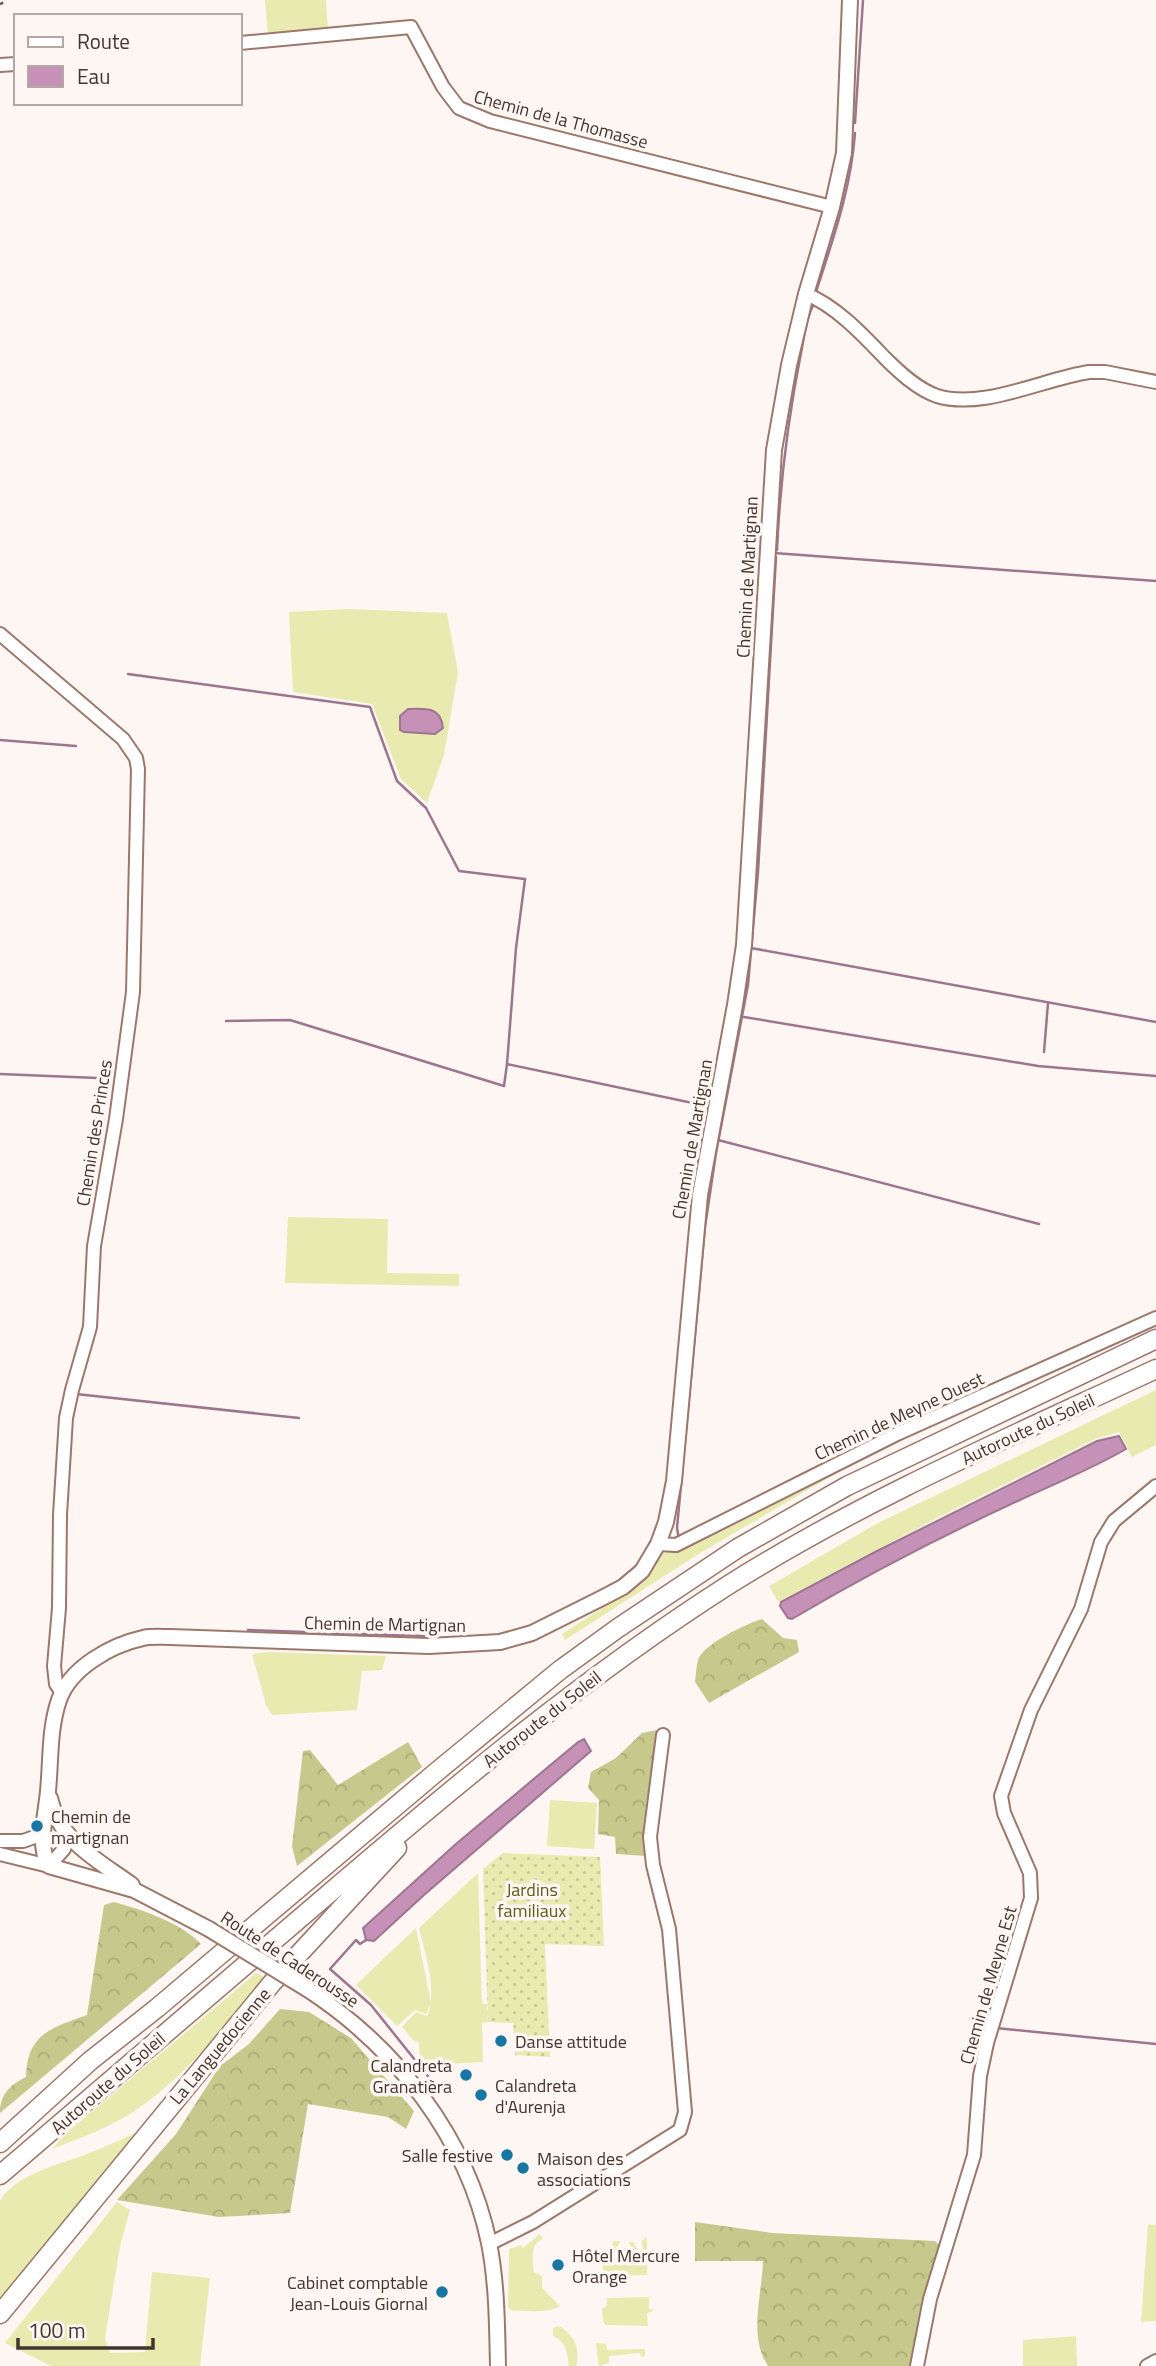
<svg xmlns="http://www.w3.org/2000/svg" width="1156" height="2366" font-family="'Titillium Web',sans-serif">
<style>
.grass{fill:#e9eab0}
.forest{fill:url(#forest-crowns)}
.garden{fill:url(#garden-dots)}
.water{fill:#c591b7;stroke:#9e758e;stroke-width:2}
.lines{fill:none;stroke-linecap:round;stroke-linejoin:round}
.stream{stroke:#9e758e;stroke-width:2.5}
.minor-casing{stroke:#9b786b;stroke-width:16}
.major-casing{stroke:#9b786b;stroke-width:18}
.highway-casing{stroke:#9b786b;stroke-width:21}
.minor{stroke:#fff;stroke-width:12}
.major{stroke:#fff;stroke-width:14}
.highway{stroke:#fff;stroke-width:18}
.rail{stroke:#655751;stroke-width:2.5;stroke-dasharray:3.5 7;stroke-linecap:butt}
.major-bridge-casing{stroke:#9b786b;stroke-width:18;stroke-linecap:butt}
.major-bridge{stroke:#fff;stroke-width:14}
.poi-dot{fill:#1876a3;stroke:#fef6f3;stroke-width:2.5}
.labels{text-anchor:middle;dominant-baseline:central;stroke-width:7;stroke-linejoin:round;paint-order:stroke}
.street-label{font-size:18px;fill:#43342e;stroke:#fef6f3}
.poi-label{font-size:18px;fill:#43342e;stroke:#fef6f3;text-anchor:start}
.park-label{font-size:18px;fill:#5c5c16;stroke:#fef6f3}
</style>
<defs>
<pattern id="forest-crowns" width="20" height="18" patternUnits="userSpaceOnUse" patternTransform="scale(1.75)"><rect width="20" height="18" fill="#c7c88b"/><path d="M2 6a3 3 0 1 1 6 0M12 15a3 3 0 1 1 6 0" fill="none" stroke="#acac78"/></pattern>
<pattern id="garden-dots" width="8" height="8" patternUnits="userSpaceOnUse" patternTransform="scale(1.75)"><rect width="8" height="8" fill="#e9eab0"/><path d="M2 2h.1M6 6h.1" fill="none" stroke="#c9c998" stroke-width="1.8" stroke-linecap="round"/></pattern>
</defs>
<rect width="100%" height="100%" fill="#fef6f3"/>
<g class="grass">
<path d="M 265,0 L 326,0 L 328,31 L 268,36 Z"/>
<path d="M 349,609 L 447,613 L 458,672 L 444,755 L 427,803 L 401,779 L 372,704 L 293,692 L 289,612 Z"/>
<path d="M 288,1217 L 388,1219 L 387,1273 L 459,1274 L 459,1286 L 285,1283 Z"/>
<path d="M 1156,1390 L 1156,1445 L 1132,1457 L 1119,1432 L 1095,1439 L 931,1521 L 778,1602 L 769,1586 L 878,1523 Z"/>
<path d="M 840,1471 L 697,1555 L 565,1640 L 562,1634 L 644,1581 L 661,1554 L 705,1539 Z"/>
<path d="M 267,1652 L 386,1656 L 382,1670 L 362,1671 L 357,1710 L 272,1715 L 266,1705 L 252,1654 Z"/>
<path d="M 550,1800 L 597,1803 L 594,1849 L 547,1846 Z"/>
<path d="M 478,1873 L 482,2004 L 487,2004 L 488,2022 L 482,2023 L 483,2062 L 420,2065 L 419,2042 L 413,2040 L 402,2027 L 416,2012 L 427,2016 C 438,1993 425,1952 419,1928 Z"/>
<path d="M 416,1928 L 431,2003 L 426,2014 L 415,2010 L 397,2026 L 356,1985 Z"/>
<path d="M 256,1973 L 264,1977 C 226,2024 189,2073 139,2108 C 113,2126 81,2138 52,2149 L 70,2130 Z"/>
<path d="M 139,2131 L 0,2300 L 0,2201 C 14,2175 58,2165 84,2155 C 103,2148 121,2140 139,2131 Z"/>
<path d="M 117,2202 L 130,2210 L 120,2246 L 105,2338 L 110,2353 L 145,2352 L 152,2272 L 210,2278 L 200,2366 L 51,2366 L 5,2343 Z"/>
<path d="M 1148,2224 L 1156,2225 L 1156,2321 L 1141,2322 Z"/>
<path d="M 540,2234 L 543,2239 C 529,2245 533,2259 534,2272 L 542,2276 L 542,2288 L 560,2306 C 546,2314 529,2310 513,2311 L 508,2308 L 509,2249 L 521,2245 L 523,2248 Z"/>
<path d="M 647,2237 L 647,2275 L 603,2276 L 603,2265 L 609,2258 L 613,2241 L 620,2241 L 617,2248 L 617,2254 L 627,2258 L 633,2250 L 629,2242 L 633,2242 L 638,2250 L 643,2251 L 642,2241 Z"/>
<path d="M 649,2297 L 649,2309 L 655,2310 L 647,2313 L 648,2326 L 605,2325 L 603,2321 L 602,2308 L 606,2307 L 607,2298 Z"/>
<path d="M 558,2326 C 574,2333 581,2350 576,2366 L 569,2366 C 567,2353 567,2342 553,2336 L 553,2328 Z"/>
<path d="M 1076,2336 L 1077,2366 L 1023,2366 L 1023,2340 Z"/>
<path d="M 596,2343 L 606,2344 L 607,2350 L 645,2349 L 645,2356 L 641,2357 L 640,2353 L 609,2356 L 609,2363 L 599,2366 Z"/>
</g>
<g class="forest">
<path d="M 762,1619 L 783,1638 L 797,1640 L 799,1652 L 709,1703 L 695,1682 C 696,1675 696,1667 698,1660 C 703,1644 746,1624 762,1619 Z"/>
<path d="M 657,1730 L 646,1856 L 616,1854 L 615,1837 L 598,1834 L 599,1800 L 588,1788 L 591,1772 L 616,1758 L 642,1733 Z"/>
<path d="M 408,1742 L 422,1767 L 297,1866 L 292,1846 L 303,1751 L 310,1750 L 338,1785 Z"/>
<path d="M 114,1902 C 140,1909 182,1923 201,1944 L 0,2113 C 0,2094 10,2085 26,2077 C 27,2034 51,2028 87,2015 L 104,1905 Z"/>
<path d="M 280,2009 L 309,2012 L 351,2038 L 414,2111 L 406,2129 L 388,2117 L 308,2104 L 290,2213 L 219,2217 L 117,2200 L 176,2134 L 220,2066 L 249,2044 Z"/>
<path d="M 695,2222 L 772,2233 L 935,2241 L 943,2248 L 915,2366 L 768,2366 C 748,2336 762,2296 763,2261 L 695,2261 Z"/>
</g>
<path class="garden" d="M 503,1853 L 600,1857 L 604,1946 L 545,1944 L 550,2057 L 515,2055 L 513,2023 L 488,2022 L 483,1869 Z"/>
<g class="water">
<path d="M 408,709 C 426,708 441,707 443,728 L 435,734 L 404,732 L 400,730 L 400,716 Z"/>
<path d="M 1119,1436 L 1126,1449 C 1092,1469 1056,1483 1020,1500 C 942,1536 866,1575 792,1619 L 788,1618 L 780,1606 L 781,1602 L 875,1552 L 1097,1441 Z"/>
<path d="M 584,1739 L 591,1751 L 424,1895 L 374,1941 L 366,1940 L 363,1928 L 457,1843 L 578,1742 Z"/>
</g>
<g class="lines">
<g class="stream">
<path d="M 855,123 L 863,0"/>
<path d="M 816,292 C 833,239 851,189 855,133"/>
<path d="M 777,550 C 780,484 788,418 801,353 C 804,338 807,313 815,303"/>
<path d="M 774,553 L 1156,581"/>
<path d="M 128,674 L 370,707 L 397,781 L 426,808 L 459,871 L 525,879 L 516,948 L 507,1064"/>
<path d="M 0,740 L 76,746"/>
<path d="M 751,948 L 1156,1022"/>
<path d="M 744,1017 L 1038,1066 L 1156,1076"/>
<path d="M 226,1021 L 290,1020 L 504,1086 L 507,1064 L 707,1106"/>
<path d="M 1044,1052 L 1048,1003"/>
<path d="M 0,1074 L 97,1078"/>
<path d="M 718,1140 L 1039,1224"/>
<path d="M 76,1394 L 299,1418"/>
<path d="M 679,1539 L 677,1528 L 705,1227 L 716,1153 L 748,985 L 758,872 L 776,557"/>
<path d="M 248,1630 L 424,1636"/>
<path d="M 366,1940 L 360,1944 L 356,1940 L 330,1969 L 371,2005 L 435,2085"/>
<path d="M 996,2028 L 1156,2044"/>
</g>
<defs>
<g id="minor">
<path d="M 240,43 L 411,27 L 443,87 L 459,108 L 490,121 L 832,207"/>
<path d="M 0,65 L 16,64"/>
<path d="M 806,294 C 836,306 863,335 885,358 C 899,372 917,389 937,396 C 983,410 1043,379 1089,372 L 1105,372 L 1156,382"/>
<path d="M 0,634 L 123,739 L 136,758 L 138,769 L 133,992 L 116,1119 L 94,1246 L 90,1327 L 72,1390 L 66,1418 L 60,1515 L 59,1608 L 54,1666 L 56,1684 L 62,1693"/>
<path d="M 658,1544 L 676,1545 L 897,1434 L 1156,1318"/>
<path d="M 0,1841 L 23,1841 L 43,1834"/>
<path d="M 0,1854 L 49,1866 L 64,1849 L 68,1837"/>
<path d="M 489,2244 L 533,2222 L 680,2130 L 685,2112 L 669,1929 L 653,1865 L 650,1837 L 663,1735"/>
<path d="M 917,2366 L 930,2299 L 974,2155 L 980,2076 L 987,2043 L 1031,1898 L 1030,1873 L 1004,1813 L 1001,1796 L 1031,1710 L 1081,1609 L 1101,1542 L 1114,1521 L 1156,1486"/>
<path d="M 1147,2366 L 1156,2361"/>
</g>
<g id="major">
<path d="M 50,1798 C 59,1841 99,1861 132,1885"/>
<path d="M 209,1929 L 134,1890 L 49,1866 C 37,1845 46,1814 48,1791 C 51,1761 49,1729 59,1700 C 70,1668 111,1645 143,1638 C 151,1636 161,1637 170,1637 L 429,1646 L 500,1642 L 532,1633 L 602,1598 L 623,1587 L 642,1571 L 658,1544 L 666,1522 L 674,1481 L 700,1195 L 735,1005 L 744,945 L 774,450 L 789,365 L 806,294 L 832,207 L 844,153 L 850,0"/>
<path d="M 307,1989 C 396,2047 467,2137 489,2243 C 497,2284 497,2325 498,2366"/>
</g>
<g id="highway">
<path d="M 0,2143 L 90,2061 L 157,2008 L 434,1774 L 560,1670 L 618,1628 L 738,1548 L 847,1486 L 1156,1339"/>
<path d="M 0,2175 C 106,2084 213,1993 319,1902 C 451,1789 584,1677 730,1584 C 865,1499 1012,1436 1156,1369"/>
<path d="M 0,2314 L 272,1983 L 397,1848"/>
</g>
</defs>
<use href="#minor" class="minor-casing"/>
<use href="#major" class="major-casing"/>
<use href="#highway" class="highway-casing"/>
<use href="#minor" class="minor"/>
<use href="#major" class="major"/>
<use href="#highway" class="highway"/>
<path class="rail" d="M 0,4 L 9,0"/>
<defs>
<path id="major-bridge" d="M 209,1929 L 307,1989"/>
</defs>
<use href="#major-bridge" class="major-bridge-casing"/>
<use href="#major-bridge" class="major-bridge"/>
</g>
<g class="poi-dot">
<circle cx="37" cy="1826" r="7"/>
<circle cx="501" cy="2041" r="7"/>
<circle cx="466" cy="2075" r="7"/>
<circle cx="481" cy="2095" r="7"/>
<circle cx="507" cy="2155" r="7"/>
<circle cx="523" cy="2168" r="7"/>
<circle cx="558" cy="2265" r="7"/>
<circle cx="442" cy="2292" r="7"/>
</g>
<g class="labels">
<g class="street-label">
<text transform="translate(561 119) rotate(15)">Chemin de la Thomasse</text>
<text transform="translate(747 577) rotate(-87)">Chemin de Martignan</text>
<text transform="translate(94 1133) rotate(-81)">Chemin des Princes</text>
<text transform="translate(692 1139) rotate(-80)">Chemin de Martignan</text>
<text transform="translate(899 1416) rotate(-25)">Chemin de Meyne Ouest</text>
<text transform="translate(1028 1429) rotate(-25)">Autoroute du Soleil</text>
<text transform="translate(385 1624) rotate(1)">Chemin de Martignan</text>
<text transform="translate(542 1719) rotate(-38)">Autoroute du Soleil</text>
<text transform="translate(290 1959) rotate(33)">Route de Caderousse</text>
<text transform="translate(988 1985) rotate(-74)">Chemin de Meyne Est</text>
<text transform="translate(220 2046) rotate(-50)">La Languedocienne</text>
<text transform="translate(108 2083) rotate(-41)">Autoroute du Soleil</text>
</g>
<g class="poi-label">
<text x="51" y="1816">Chemin de<tspan x="51" dy="21">martignan</tspan></text>
<text x="515" y="2041">Danse attitude</text>
<text x="452" y="2065" text-anchor="end">Calandreta<tspan x="452" dy="21">Granatièra</tspan></text>
<text x="495" y="2085">Calandreta<tspan x="495" dy="21">d'Aurenja</tspan></text>
<text x="493" y="2155" text-anchor="end">Salle festive</text>
<text x="537" y="2158">Maison des<tspan x="537" dy="21">associations</tspan></text>
<text x="572" y="2255">Hôtel Mercure<tspan x="572" dy="21">Orange</tspan></text>
<text x="428" y="2282" text-anchor="end">Cabinet comptable<tspan x="428" dy="21">Jean-Louis Giornal</tspan></text>
</g>
<g class="park-label">
<text x="532" y="1889">Jardins<tspan x="532" dy="21">familiaux</tspan></text>
</g>
</g>
<rect x="14" y="14" width="228" height="91" fill="#fef6f3" stroke="#b3a8a4" stroke-width="2"/>
<rect x="28" y="37" width="35" height="10" fill="#ffffff" stroke="#b3a8a4" stroke-width="2"/>
<text x="77" y="49" font-size="21" fill="#43342e">Route</text>
<rect x="28" y="66" width="35" height="21" fill="#c591b7" stroke="#b3a8a4" stroke-width="2"/>
<text x="77" y="84" font-size="21" fill="#43342e">Eau</text>
<path d="M18 2338v10h135v-10" fill="none" stroke="#43342e" stroke-width="3.5"/>
<text x="28" y="2338" font-size="21" fill="#43342e" stroke="#fef6f3" stroke-width="5" paint-order="stroke">100 m</text>
</svg>
